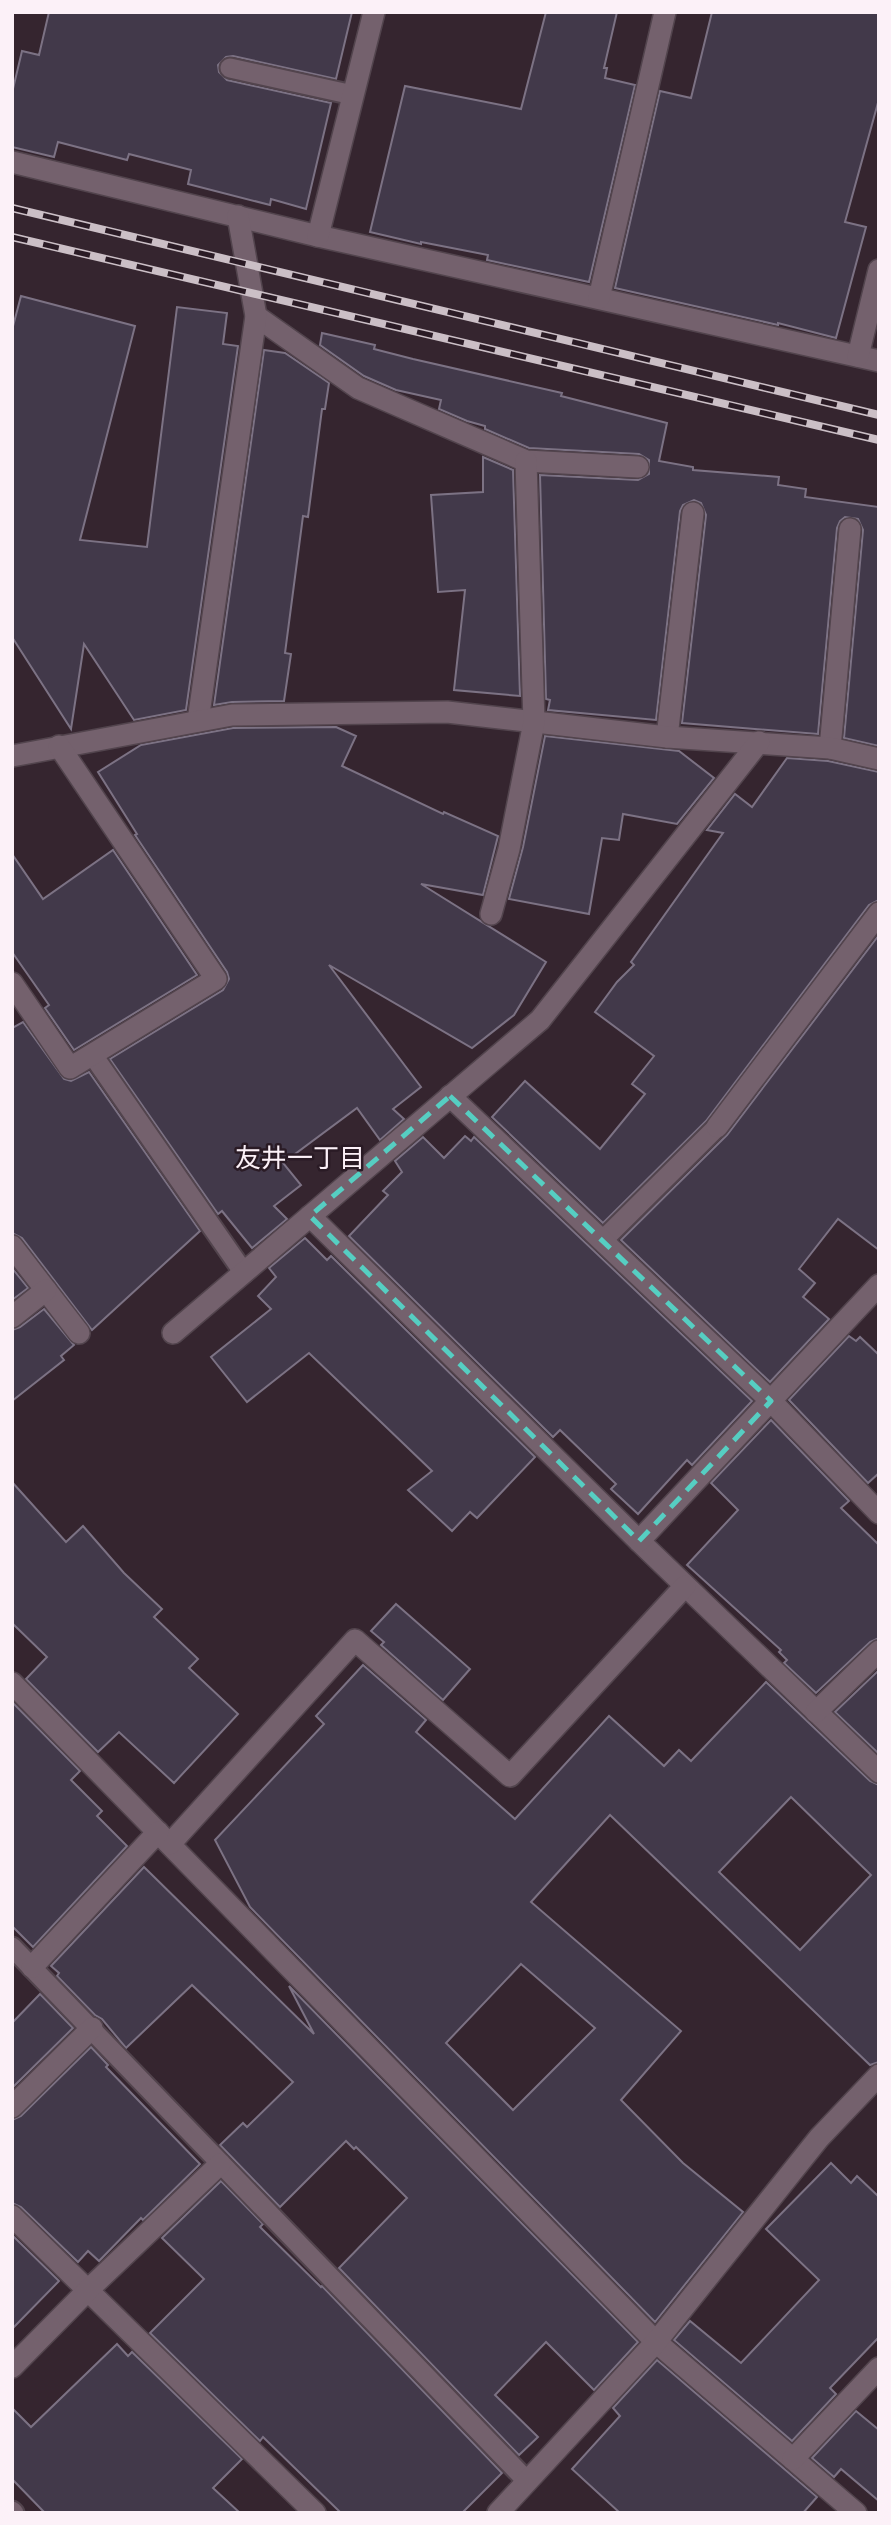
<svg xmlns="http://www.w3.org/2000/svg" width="891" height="2525" font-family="'DejaVu Sans','Noto Sans JP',sans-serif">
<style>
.building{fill:#42394a;stroke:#7c7284;stroke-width:2;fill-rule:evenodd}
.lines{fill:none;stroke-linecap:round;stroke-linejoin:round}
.service-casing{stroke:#52444d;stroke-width:23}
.minor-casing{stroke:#52444d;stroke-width:24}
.service{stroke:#74616d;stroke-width:19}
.minor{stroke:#74616d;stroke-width:21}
.rail-casing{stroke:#cbbfc6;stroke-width:8}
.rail{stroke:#2a1b25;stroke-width:5;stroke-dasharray:16;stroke-linecap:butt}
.marked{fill:none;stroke:#56cec2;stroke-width:5;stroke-dasharray:14 9;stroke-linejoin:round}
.labels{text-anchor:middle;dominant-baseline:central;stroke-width:5;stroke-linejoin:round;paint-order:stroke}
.neighbourhood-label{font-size:26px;fill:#fcf1f8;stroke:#2a1b25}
</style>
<rect width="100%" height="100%" fill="#35252f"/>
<g class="building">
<path d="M 49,12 L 352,12 L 336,79 L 233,56 L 226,57 L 218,65 L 219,72 L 227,80 L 331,103 L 306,209 L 271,199 L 270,205 L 188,184 L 191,170 L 129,154 L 127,160 L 58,142 L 54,157 L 12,147 L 12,93 L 22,51 L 39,55 Z"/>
<path d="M 546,12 L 617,12 L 604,68 L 607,68 L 605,78 L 635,85 L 589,282 L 487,260 L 488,255 L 421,242 L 421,244 L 370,232 L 405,86 L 521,109 Z"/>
<path d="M 712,12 L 879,12 L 879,99 L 845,222 L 866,227 L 836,338 L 778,323 L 778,325 L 615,288 L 660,91 L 691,98 Z"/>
<path d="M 21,296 L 135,326 L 80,540 L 147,547 L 177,307 L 227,313 L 223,344 L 238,346 L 186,710 L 134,720 L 84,644 L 71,729 L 12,637 L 12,330 Z"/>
<path d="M 322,333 L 375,345 L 374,349 L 413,359 L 562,393 L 561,396 L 667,423 L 659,461 L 693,467 L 693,470 L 779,477 L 778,485 L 806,489 L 805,497 L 879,507 L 879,746 L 844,738 L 863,530 L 858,519 L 845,517 L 840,521 L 837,528 L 818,734 L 682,723 L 706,515 L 701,503 L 694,500 L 683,505 L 680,511 L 656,720 L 548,710 L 550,700 L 546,699 L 540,475 L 638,480 L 649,474 L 649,460 L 639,454 L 529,448 L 485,429 L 485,426 L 467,421 L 439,409 L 441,400 L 396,390 L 364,376 L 320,345 Z"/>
<path d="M 264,350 L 285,353 L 329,383 L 325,409 L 322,409 L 308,517 L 303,516 L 285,653 L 291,654 L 284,701 L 232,702 L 214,705 Z"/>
<path d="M 483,457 L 513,470 L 520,696 L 454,690 L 465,590 L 438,592 L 431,495 L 483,492 Z"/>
<path d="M 336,727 L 356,736 L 342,766 L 443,814 L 444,812 L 498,836 L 483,895 L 421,884 L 546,962 L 514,1015 L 472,1048 L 329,965 L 421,1087 L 393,1109 L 404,1119 L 380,1140 L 357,1108 L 283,1163 L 301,1185 L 274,1206 L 287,1219 L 252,1248 L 222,1211 L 218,1214 L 110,1059 L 223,990 L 229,979 L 227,972 L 135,835 L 137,834 L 98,772 L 141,745 L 233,728 Z"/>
<path d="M 545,736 L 679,751 L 714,778 L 677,824 L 623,814 L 619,840 L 602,838 L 589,914 L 509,899 L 523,847 Z"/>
<path d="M 787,758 L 828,761 L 879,772 L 879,900 L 869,905 L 706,1121 L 603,1223 L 492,1117 L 525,1081 L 600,1149 L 645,1094 L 632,1084 L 654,1056 L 595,1012 L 617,982 L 634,965 L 631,962 L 723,833 L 707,830 L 735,794 L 752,807 Z"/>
<path d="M 113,850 L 197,975 L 74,1050 L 45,1008 L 49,1005 L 12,952 L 12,854 L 43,899 Z"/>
<path d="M 879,935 L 879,1250 L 838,1219 L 799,1269 L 815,1283 L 803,1297 L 829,1319 L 770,1382 L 621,1240 L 727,1135 Z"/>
<path d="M 23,1022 L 64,1079 L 71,1081 L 89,1072 L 200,1231 L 92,1330 L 22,1238 L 12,1233 L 12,1028 Z"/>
<path d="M 465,1136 L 471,1141 L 474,1137 L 752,1401 L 692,1465 L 687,1460 L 638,1514 L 611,1489 L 616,1484 L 560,1430 L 553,1437 L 349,1236 L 388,1195 L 383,1191 L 402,1172 L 395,1161 L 423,1137 L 444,1158 Z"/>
<path d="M 305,1238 L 327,1260 L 331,1256 L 535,1457 L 477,1518 L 470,1512 L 452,1531 L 408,1490 L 432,1471 L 309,1353 L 247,1402 L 211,1357 L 271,1309 L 258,1296 L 276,1277 L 269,1268 Z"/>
<path d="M 12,1268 L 28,1288 L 12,1300 Z"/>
<path d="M 44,1309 L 74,1345 L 61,1356 L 64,1360 L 12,1401 L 12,1330 L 20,1327 Z"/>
<path d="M 849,1336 L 856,1341 L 860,1337 L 879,1355 L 879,1473 L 868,1483 L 789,1400 Z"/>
<path d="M 771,1420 L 849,1501 L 841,1508 L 879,1545 L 879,1638 L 870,1642 L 816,1693 L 784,1663 L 787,1660 L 779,1652 L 781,1650 L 687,1565 L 738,1510 L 711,1483 Z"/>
<path d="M 12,1482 L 66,1542 L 83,1526 L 124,1573 L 162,1609 L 154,1617 L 198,1659 L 189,1668 L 238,1714 L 174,1783 L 119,1732 L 98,1752 L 26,1679 L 47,1657 L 12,1623 Z"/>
<path d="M 396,1604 L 470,1669 L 443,1700 L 381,1645 L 384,1642 L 371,1631 Z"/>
<path d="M 363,1665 L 426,1720 L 416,1732 L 515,1819 L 609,1716 L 664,1766 L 679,1750 L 691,1761 L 766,1682 L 870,1781 L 879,1785 L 879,2062 L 870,2065 L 610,1815 L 531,1902 L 681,2031 L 621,2100 L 683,2163 L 743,2212 L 655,2322 L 250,1907 L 215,1840 L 324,1724 L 316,1716 ZM 791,1797 L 871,1875 L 800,1950 L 719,1872 ZM 521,1964 L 595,2028 L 513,2110 L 446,2043 Z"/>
<path d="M 879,1670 L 879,1754 L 835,1712 Z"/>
<path d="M 12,1702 L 80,1771 L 71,1780 L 102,1811 L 97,1816 L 127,1846 L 33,1947 L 12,1926 Z"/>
<path d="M 144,1867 L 314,2034 L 289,1986 L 638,2342 L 594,2390 L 546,2342 L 495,2395 L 538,2437 L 519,2455 L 339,2268 L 407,2198 L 356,2147 L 354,2149 L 346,2141 L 280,2207 L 220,2145 L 243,2123 L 247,2127 L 293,2082 L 192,1985 L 126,2048 L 102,2019 L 95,2015 L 57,1976 L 59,1973 L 51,1966 Z"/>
<path d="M 40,1994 L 73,2028 L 12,2088 L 12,2023 Z"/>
<path d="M 91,2047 L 108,2065 L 106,2067 L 200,2164 L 143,2220 L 141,2218 L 99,2261 L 88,2251 L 78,2262 L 21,2207 L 12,2203 L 12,2120 L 21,2116 Z"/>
<path d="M 831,2163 L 851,2183 L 857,2176 L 879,2197 L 879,2337 L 830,2388 L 836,2394 L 792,2441 L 674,2340 L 690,2321 L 741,2363 L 819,2280 L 766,2229 Z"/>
<path d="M 221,2181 L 263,2224 L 260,2227 L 321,2287 L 322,2286 L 502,2473 L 462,2513 L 341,2513 L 263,2437 L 260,2441 L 150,2333 L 204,2279 L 162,2238 Z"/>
<path d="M 12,2235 L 59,2281 L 12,2329 Z"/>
<path d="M 117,2344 L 128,2356 L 132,2352 L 242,2459 L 213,2488 L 240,2513 L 45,2513 L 12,2479 L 12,2408 L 31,2427 Z"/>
<path d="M 657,2360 L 817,2497 L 803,2513 L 620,2513 L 572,2469 L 620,2416 L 613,2408 Z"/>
<path d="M 856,2411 L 879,2430 L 879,2501 L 841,2469 L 834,2477 L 812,2458 Z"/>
</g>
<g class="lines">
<defs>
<g id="service">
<path d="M 230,68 L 353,95"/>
<path d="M 92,1054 L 244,1273"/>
<path d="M 602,1241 L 717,1127"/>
<path d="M 12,1947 L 527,2481"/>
<path d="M 12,2511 L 14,2513"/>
</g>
<g id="minor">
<path d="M 12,162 L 318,236 L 879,361"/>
<path d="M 318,236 L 374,12"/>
<path d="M 599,298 L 665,12"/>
<path d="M 256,316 L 358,388 L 526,461 L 638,467"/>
<path d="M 858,356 L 879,270"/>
<path d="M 198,721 L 256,316 L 238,216"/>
<path d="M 667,737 L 693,513"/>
<path d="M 830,748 L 850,529"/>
<path d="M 12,756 L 232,715 L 447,712 L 667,737 L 830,748 L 879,759"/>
<path d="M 491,914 L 509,849 L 534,722 L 526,461"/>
<path d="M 12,983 L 70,1068 L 216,979 L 59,746"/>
<path d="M 450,1096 L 771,1401 L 879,1513"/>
<path d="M 717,1127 L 879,913"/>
<path d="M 310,1216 L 639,1541 L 879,1772"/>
<path d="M 12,1246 L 79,1333"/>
<path d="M 12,1317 L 46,1290"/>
<path d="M 173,1333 L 540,1020 L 759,742"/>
<path d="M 639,1541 L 879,1285"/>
<path d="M 12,1683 L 656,2342 L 856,2513"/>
<path d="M 816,1712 L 879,1651"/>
<path d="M 170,1844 L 355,1640 L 510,1776 L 685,1586"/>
<path d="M 32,1967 L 158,1832"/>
<path d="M 12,2107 L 92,2028"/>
<path d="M 12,2216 L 315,2513"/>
<path d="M 12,2367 L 89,2289 L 220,2164"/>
<path d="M 793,2459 L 879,2368"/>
<path d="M 498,2513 L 656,2342 L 819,2138 L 879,2075"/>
</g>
</defs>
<use href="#service" class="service-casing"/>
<use href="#minor" class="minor-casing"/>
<use href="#service" class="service"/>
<use href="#minor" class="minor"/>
<defs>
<g id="rail">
<path d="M 12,208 L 879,415"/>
<path d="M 12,237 L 879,440"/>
</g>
</defs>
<use href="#rail" class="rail-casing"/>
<use href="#rail" class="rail"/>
</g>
<path class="marked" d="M 450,1096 L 771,1401 L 639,1541 L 310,1216 Z"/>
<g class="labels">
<g class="neighbourhood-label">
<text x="300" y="1158">友井一丁目</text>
</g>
</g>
<rect width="891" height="2525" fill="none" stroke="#fcf1f8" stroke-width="28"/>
</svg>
